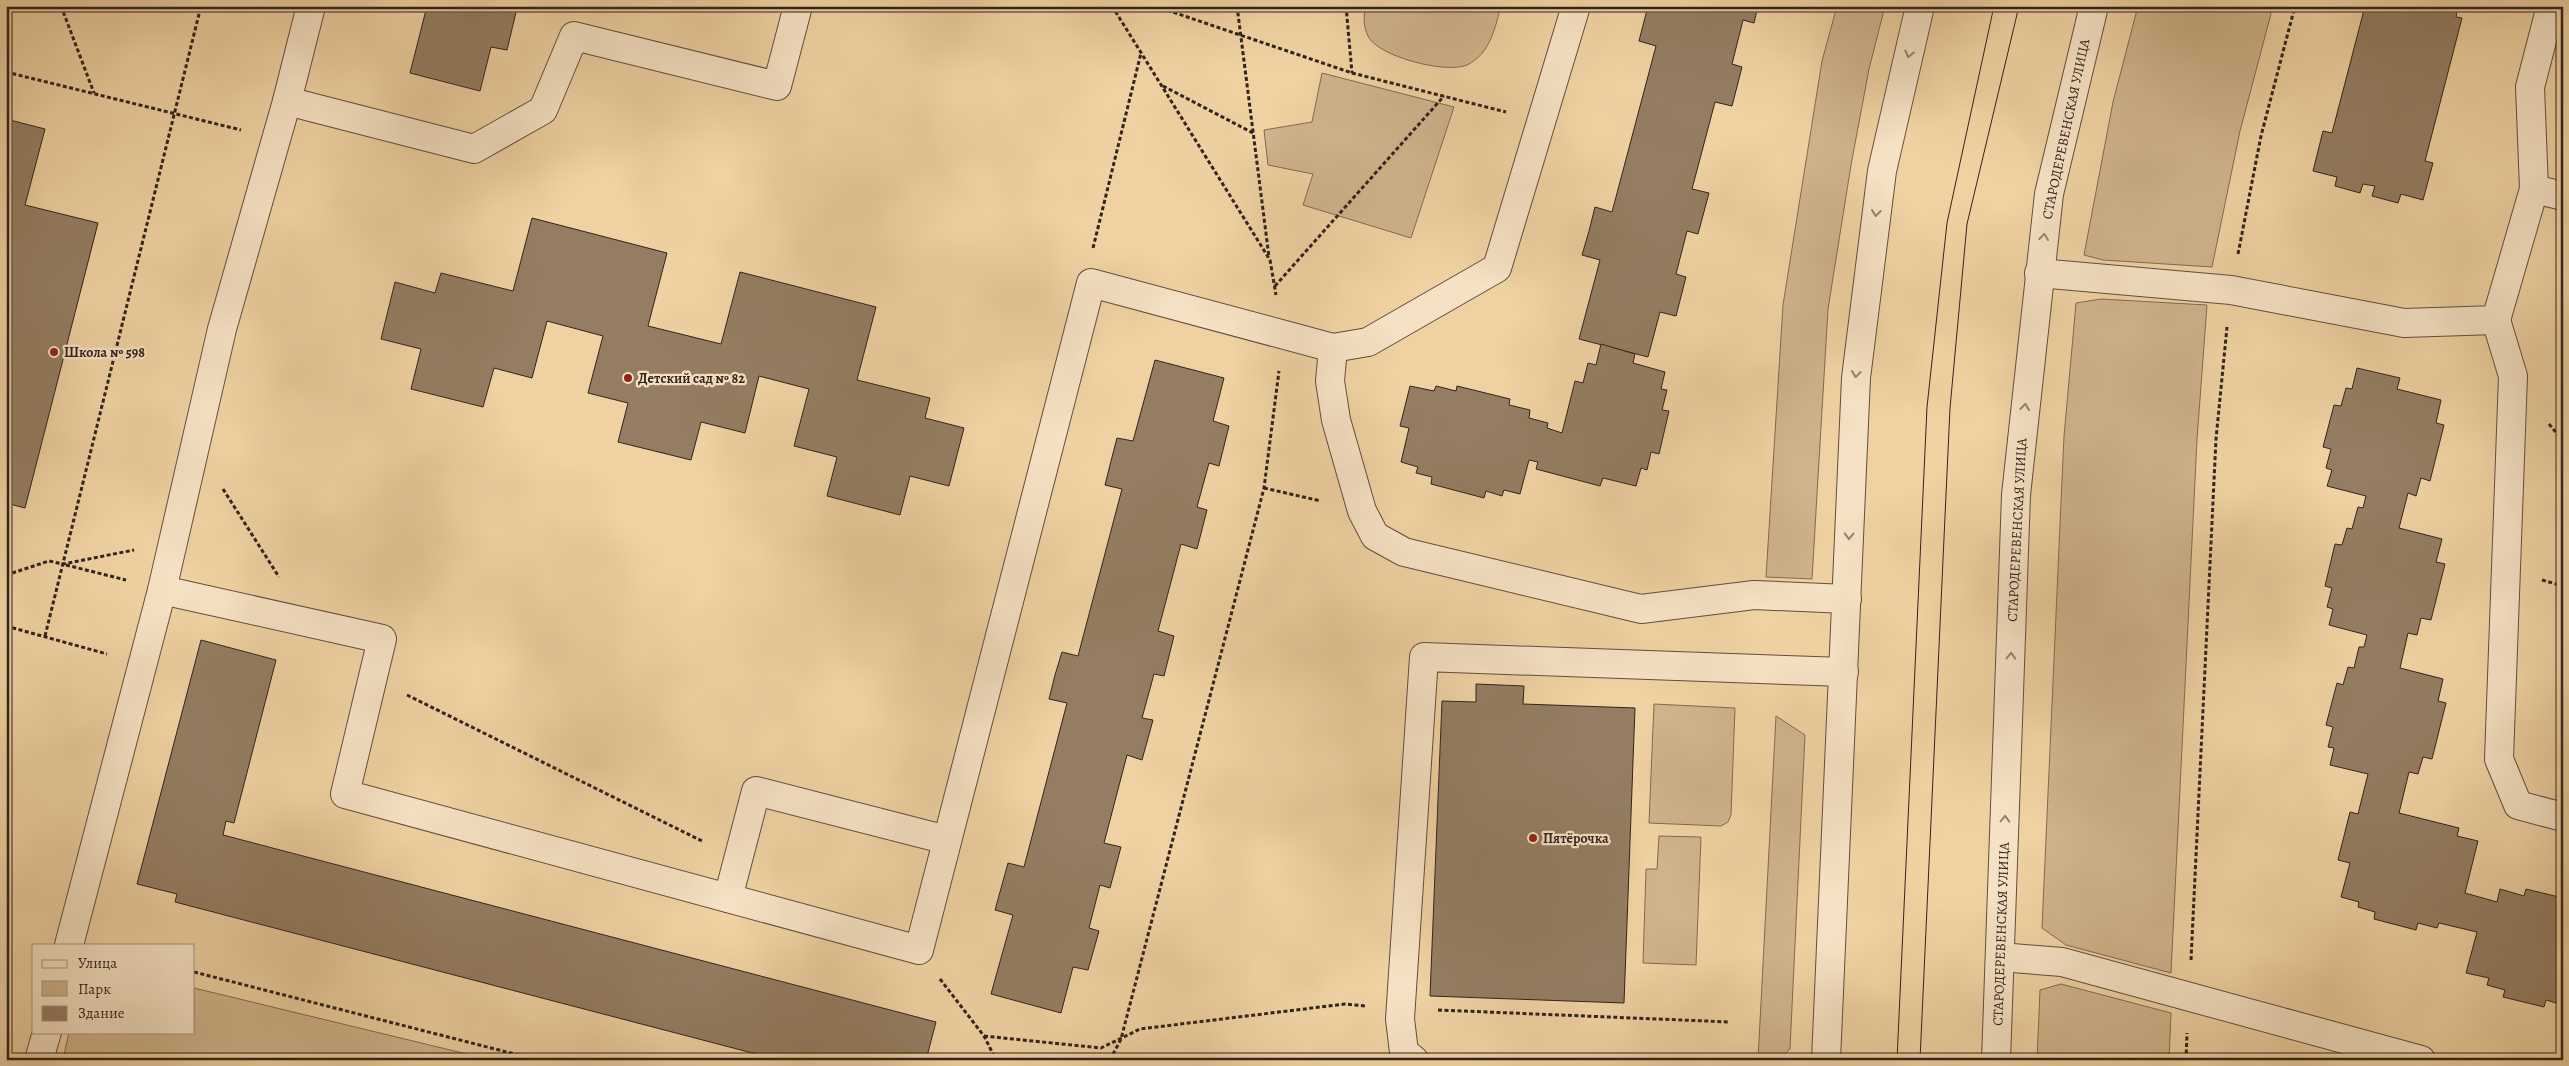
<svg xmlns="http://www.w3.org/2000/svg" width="2569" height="1066" font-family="Alegreya,serif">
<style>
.green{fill:#cfb38b;stroke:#806b54}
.building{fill:#947d62;stroke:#32231d}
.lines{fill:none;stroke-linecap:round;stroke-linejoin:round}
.minor-casing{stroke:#614e3e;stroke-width:30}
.path{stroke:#32231d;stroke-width:3;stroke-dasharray:4 2.5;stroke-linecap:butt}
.minor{stroke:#f5e1c3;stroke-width:28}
.tram{stroke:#32231d;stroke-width:1}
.oneway{stroke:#948270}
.poi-dot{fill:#8f2418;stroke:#f5e1c3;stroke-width:2}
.labels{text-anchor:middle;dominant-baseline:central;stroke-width:4.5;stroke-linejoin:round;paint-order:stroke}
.street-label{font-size:14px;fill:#32231d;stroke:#f5e1c3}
.poi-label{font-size:14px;font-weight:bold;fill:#32231d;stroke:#f5e1c3;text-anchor:start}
</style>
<rect width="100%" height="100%" fill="#efd1a2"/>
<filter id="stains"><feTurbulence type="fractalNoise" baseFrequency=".004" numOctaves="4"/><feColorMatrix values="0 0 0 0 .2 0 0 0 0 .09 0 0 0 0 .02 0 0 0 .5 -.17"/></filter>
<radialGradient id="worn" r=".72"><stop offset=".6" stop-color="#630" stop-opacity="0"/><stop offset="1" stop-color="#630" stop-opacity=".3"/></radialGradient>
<g class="green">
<path d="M 1365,6 L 1501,6 C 1495,28 1490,54 1467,65 C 1447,74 1378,57 1368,36 C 1363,26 1364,17 1365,6 Z"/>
<path d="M 1837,6 L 1885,6 L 1869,69 L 1851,165 L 1828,309 L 1812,579 L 1766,577 L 1783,305 L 1822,61 Z"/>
<path d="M 2138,6 L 2273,6 L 2240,131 L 2212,267 L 2103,260 L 2084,255 L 2113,102 Z"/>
<path d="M 1322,73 L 1454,107 L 1411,238 L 1303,205 L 1313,174 L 1268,165 L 1264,130 L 1312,122 Z"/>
<path d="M 2101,299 L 2207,305 L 2197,439 L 2171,973 L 2066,945 L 2042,928 L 2064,436 L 2076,303 Z"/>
<path d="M 1654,704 L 1735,708 L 1731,815 L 1728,822 L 1721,826 L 1649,823 Z"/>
<path d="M 1776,716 L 1805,735 L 1790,1049 L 1778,1060 L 1758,1060 Z"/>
<path d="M 1659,836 L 1701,837 L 1696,965 L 1643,963 L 1646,869 L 1657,869 Z"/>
<path d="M 2061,984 L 2171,1013 L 2169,1060 L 2037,1060 L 2040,990 Z"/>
<path d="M 194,988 L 475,1056 L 474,1060 L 63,1060 L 69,1032 L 194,1032 Z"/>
</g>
<g class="building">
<path d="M 427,6 L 517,8 L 507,50 L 491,47 L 480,91 L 410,73 Z"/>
<path d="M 1648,6 L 1758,6 L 1754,23 L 1743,20 L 1732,64 L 1742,67 L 1732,106 L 1715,102 L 1692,189 L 1709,193 L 1698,234 L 1687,231 L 1676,274 L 1686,277 L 1676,316 L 1660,312 L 1648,357 L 1579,339 L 1600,260 L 1582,255 L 1589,231 L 1595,207 L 1612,212 L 1656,46 L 1639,41 Z"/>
<path d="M 2365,6 L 2458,6 L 2456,17 L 2462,18 L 2425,161 L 2433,163 L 2423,200 L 2401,194 L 2398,203 L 2372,196 L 2375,186 L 2363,184 L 2360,193 L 2335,186 L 2337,177 L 2313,171 L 2323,131 L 2332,133 Z"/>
<path d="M 6,119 L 45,129 L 25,205 L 98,223 L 25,508 L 6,503 Z"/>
<path d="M 532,218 L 667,253 L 648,326 L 721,344 L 740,272 L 876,307 L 857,380 L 930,398 L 925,418 L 964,428 L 949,486 L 910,476 L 900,515 L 827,496 L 837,457 L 794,446 L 809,389 L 759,376 L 745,433 L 701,422 L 691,460 L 618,442 L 628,403 L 588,393 L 603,336 L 547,321 L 532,378 L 494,368 L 483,407 L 411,389 L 421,349 L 381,339 L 395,282 L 435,293 L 441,273 L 513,291 Z"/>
<path d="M 1601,344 L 1635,354 L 1633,363 L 1665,372 L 1661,389 L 1667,390 L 1662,410 L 1669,411 L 1659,454 L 1651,452 L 1647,470 L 1641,468 L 1636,486 L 1603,478 L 1600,486 L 1536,469 L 1538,462 L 1529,460 L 1520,494 L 1504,490 L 1502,496 L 1486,491 L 1484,498 L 1431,484 L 1432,477 L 1416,473 L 1418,467 L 1401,462 L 1409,428 L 1400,426 L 1410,386 L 1434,391 L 1436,386 L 1456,391 L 1457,386 L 1510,399 L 1509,405 L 1530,410 L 1529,418 L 1548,423 L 1547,428 L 1562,433 L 1575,381 L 1583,383 L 1588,363 L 1596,365 Z"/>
<path d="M 1155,360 L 1224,378 L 1213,421 L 1229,426 L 1219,466 L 1209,463 L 1197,507 L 1207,510 L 1197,549 L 1181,544 L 1158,631 L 1174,636 L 1164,676 L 1154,674 L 1142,718 L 1153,720 L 1142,760 L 1127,755 L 1104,843 L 1121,847 L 1110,888 L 1100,885 L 1089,928 L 1099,931 L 1088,970 L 1073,967 L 1061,1013 L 991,994 L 1013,915 L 995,910 L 1008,863 L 1024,867 L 1067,703 L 1049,699 L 1055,675 L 1062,652 L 1078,656 L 1122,489 L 1105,485 L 1111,461 L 1117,438 L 1133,441 Z"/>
<path d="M 2357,368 L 2400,378 L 2397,389 L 2441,400 L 2436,423 L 2444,425 L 2430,481 L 2421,478 L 2416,496 L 2408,493 L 2399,528 L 2442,539 L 2436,562 L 2445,564 L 2431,620 L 2421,618 L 2417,635 L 2408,633 L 2400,668 L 2443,679 L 2438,701 L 2446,703 L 2432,759 L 2423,757 L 2418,774 L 2409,772 L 2399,813 L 2459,828 L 2457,836 L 2478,841 L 2465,893 L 2497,902 L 2500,889 L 2524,896 L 2526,889 L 2563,898 L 2563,1005 L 2546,1000 L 2544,1007 L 2503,997 L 2505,990 L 2487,985 L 2489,978 L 2466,973 L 2477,932 L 2439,923 L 2437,928 L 2418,923 L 2416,930 L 2374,919 L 2375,912 L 2358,907 L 2359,902 L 2341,897 L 2350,863 L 2338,860 L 2350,812 L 2358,814 L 2368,774 L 2330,765 L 2334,748 L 2328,747 L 2333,727 L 2326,725 L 2337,683 L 2343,685 L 2348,667 L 2354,668 L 2359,647 L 2364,647 L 2367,635 L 2329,625 L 2333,609 L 2327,607 L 2332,588 L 2325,586 L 2335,544 L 2342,545 L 2347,528 L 2352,529 L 2358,507 L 2363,508 L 2366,496 L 2327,486 L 2332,470 L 2326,468 L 2331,449 L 2323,447 L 2334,405 L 2341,406 L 2346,388 L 2352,389 Z"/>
<path d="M 201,640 L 276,660 L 234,823 L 226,821 L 223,835 L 936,1022 L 926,1060 L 779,1060 L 175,902 L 177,894 L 137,884 Z"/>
<path d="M 1476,684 L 1524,686 L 1523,704 L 1635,708 L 1624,1003 L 1430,996 L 1442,701 L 1476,702 Z"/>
</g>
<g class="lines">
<defs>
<g id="minor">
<path d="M 311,6 L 287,101 L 474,149 L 543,110 L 574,36 L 777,86 L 798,6"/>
<path d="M 2534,189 L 2563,196"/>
<path d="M 2039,273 L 2231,290 L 2404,323 L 2496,320 L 2534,189 L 2530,87 L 2551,6"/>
<path d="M 2496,320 L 2513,376 L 2499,759 L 2518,805 L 2563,817"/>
<path d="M 1333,348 L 1368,342 L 1497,268 L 1576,6"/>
<path d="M 162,590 L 222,329 L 287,101"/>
<path d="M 728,898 L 756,791 L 947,840"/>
<path d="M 69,945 L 162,590 L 382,639 L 345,794 L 919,950 L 1091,283 L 1333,348 L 1330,381 L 1336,420 L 1362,511 L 1375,536 L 1404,552 L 1641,609 L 1754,595 L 1847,599"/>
<path d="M 2000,957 L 2062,962 L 2421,1060"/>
<path d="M 39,1060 L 47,1032"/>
<path d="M 1414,1060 L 1404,1052 L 1400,1019 L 1424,657 L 1844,672"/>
<path d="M 1826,1060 L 1856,378 L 1882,171 L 1920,6"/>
<path d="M 1996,1060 L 2016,495 L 2049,194 L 2094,6"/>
</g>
</defs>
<use href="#minor" class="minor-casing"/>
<g class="path">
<path d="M 61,6 L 94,93"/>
<path d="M 1112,6 L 1270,260 L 1276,295"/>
<path d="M 1155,6 L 1352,73 L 1506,112"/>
<path d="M 1237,6 L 1269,257"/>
<path d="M 1346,6 L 1352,73"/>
<path d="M 6,72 L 241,130"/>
<path d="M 1163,86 L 1253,133"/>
<path d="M 1093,248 L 1141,53"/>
<path d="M 2238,254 L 2261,136 L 2295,6"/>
<path d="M 1275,286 L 1444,96"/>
<path d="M 2549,424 L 2563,441"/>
<path d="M 1264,488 L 1321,501"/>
<path d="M 223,489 L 279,577"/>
<path d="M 66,565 L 126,580"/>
<path d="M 6,575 L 49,561 L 63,564 L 134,550"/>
<path d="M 2542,580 L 2563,586"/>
<path d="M 6,626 L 107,654"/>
<path d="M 45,636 L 201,6"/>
<path d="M 407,695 L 704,842"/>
<path d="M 2191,960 L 2216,439 L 2227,327"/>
<path d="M 194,972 L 538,1060"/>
<path d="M 940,979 L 984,1036 L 996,1060"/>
<path d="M 1438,1010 L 1730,1022"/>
<path d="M 984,1036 L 1101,1048 L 1140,1029 L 1345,1004 L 1365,1006"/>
<path d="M 1110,1060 L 1121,1039 L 1264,488 L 1279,371"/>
<path d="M 2186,1060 L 2187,1033"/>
</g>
<use href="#minor" class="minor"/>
<g class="tram">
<path d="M 1897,1060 L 1927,407 L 1947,223 L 1994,6"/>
<path d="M 1920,1060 L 1950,408 L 1967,224 L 2019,6"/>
</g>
</g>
<defs><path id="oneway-chevron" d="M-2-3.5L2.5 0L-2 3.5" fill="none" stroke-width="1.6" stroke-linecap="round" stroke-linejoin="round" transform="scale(1.25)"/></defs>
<g class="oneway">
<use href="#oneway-chevron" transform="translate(1909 54) rotate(103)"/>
<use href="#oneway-chevron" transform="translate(1876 213) rotate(97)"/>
<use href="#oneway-chevron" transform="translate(2044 237) rotate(-83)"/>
<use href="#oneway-chevron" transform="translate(1856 374) rotate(96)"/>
<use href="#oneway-chevron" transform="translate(2025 407) rotate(-84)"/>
<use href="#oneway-chevron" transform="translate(1849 536) rotate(92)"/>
<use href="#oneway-chevron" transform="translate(2011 656) rotate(-88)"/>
<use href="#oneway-chevron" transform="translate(2005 819) rotate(-88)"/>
</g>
<g class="poi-dot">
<circle cx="54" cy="352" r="5"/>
<circle cx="628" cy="378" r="5"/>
<circle cx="1533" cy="838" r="5"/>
</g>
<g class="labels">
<g class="street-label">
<text transform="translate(2066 129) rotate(-78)">СТАРОДЕРЕВЕНСКАЯ УЛИЦА</text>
<text transform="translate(2017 530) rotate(-87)">СТАРОДЕРЕВЕНСКАЯ УЛИЦА</text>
<text transform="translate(2001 934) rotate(-88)">СТАРОДЕРЕВЕНСКАЯ УЛИЦА</text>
</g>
<g class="poi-label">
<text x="64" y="352">Школа № 598</text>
<text x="638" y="378">Детский сад № 82</text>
<text x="1543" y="838">Пятёрочка</text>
</g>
</g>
<rect width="2569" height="1066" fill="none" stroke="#efd1a2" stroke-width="25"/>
<rect x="8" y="8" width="2554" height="1051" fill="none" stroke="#32231d" stroke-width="2.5"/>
<rect x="12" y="12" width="2544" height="1041" fill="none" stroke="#32231d"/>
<rect x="32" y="944" width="162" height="90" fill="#f5e1c3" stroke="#a79581"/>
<rect x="42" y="960" width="25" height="8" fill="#f5e1c3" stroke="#a79581"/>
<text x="78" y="968" font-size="15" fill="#32231d">Улица</text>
<rect x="42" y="981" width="25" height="15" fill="#cfb38b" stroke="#a79581"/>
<text x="78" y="994" font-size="15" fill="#32231d">Парк</text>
<rect x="42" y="1006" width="25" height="15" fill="#947d62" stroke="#a79581"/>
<text x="78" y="1018" font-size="15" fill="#32231d">Здание</text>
<rect width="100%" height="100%" filter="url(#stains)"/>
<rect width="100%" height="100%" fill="url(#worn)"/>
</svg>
